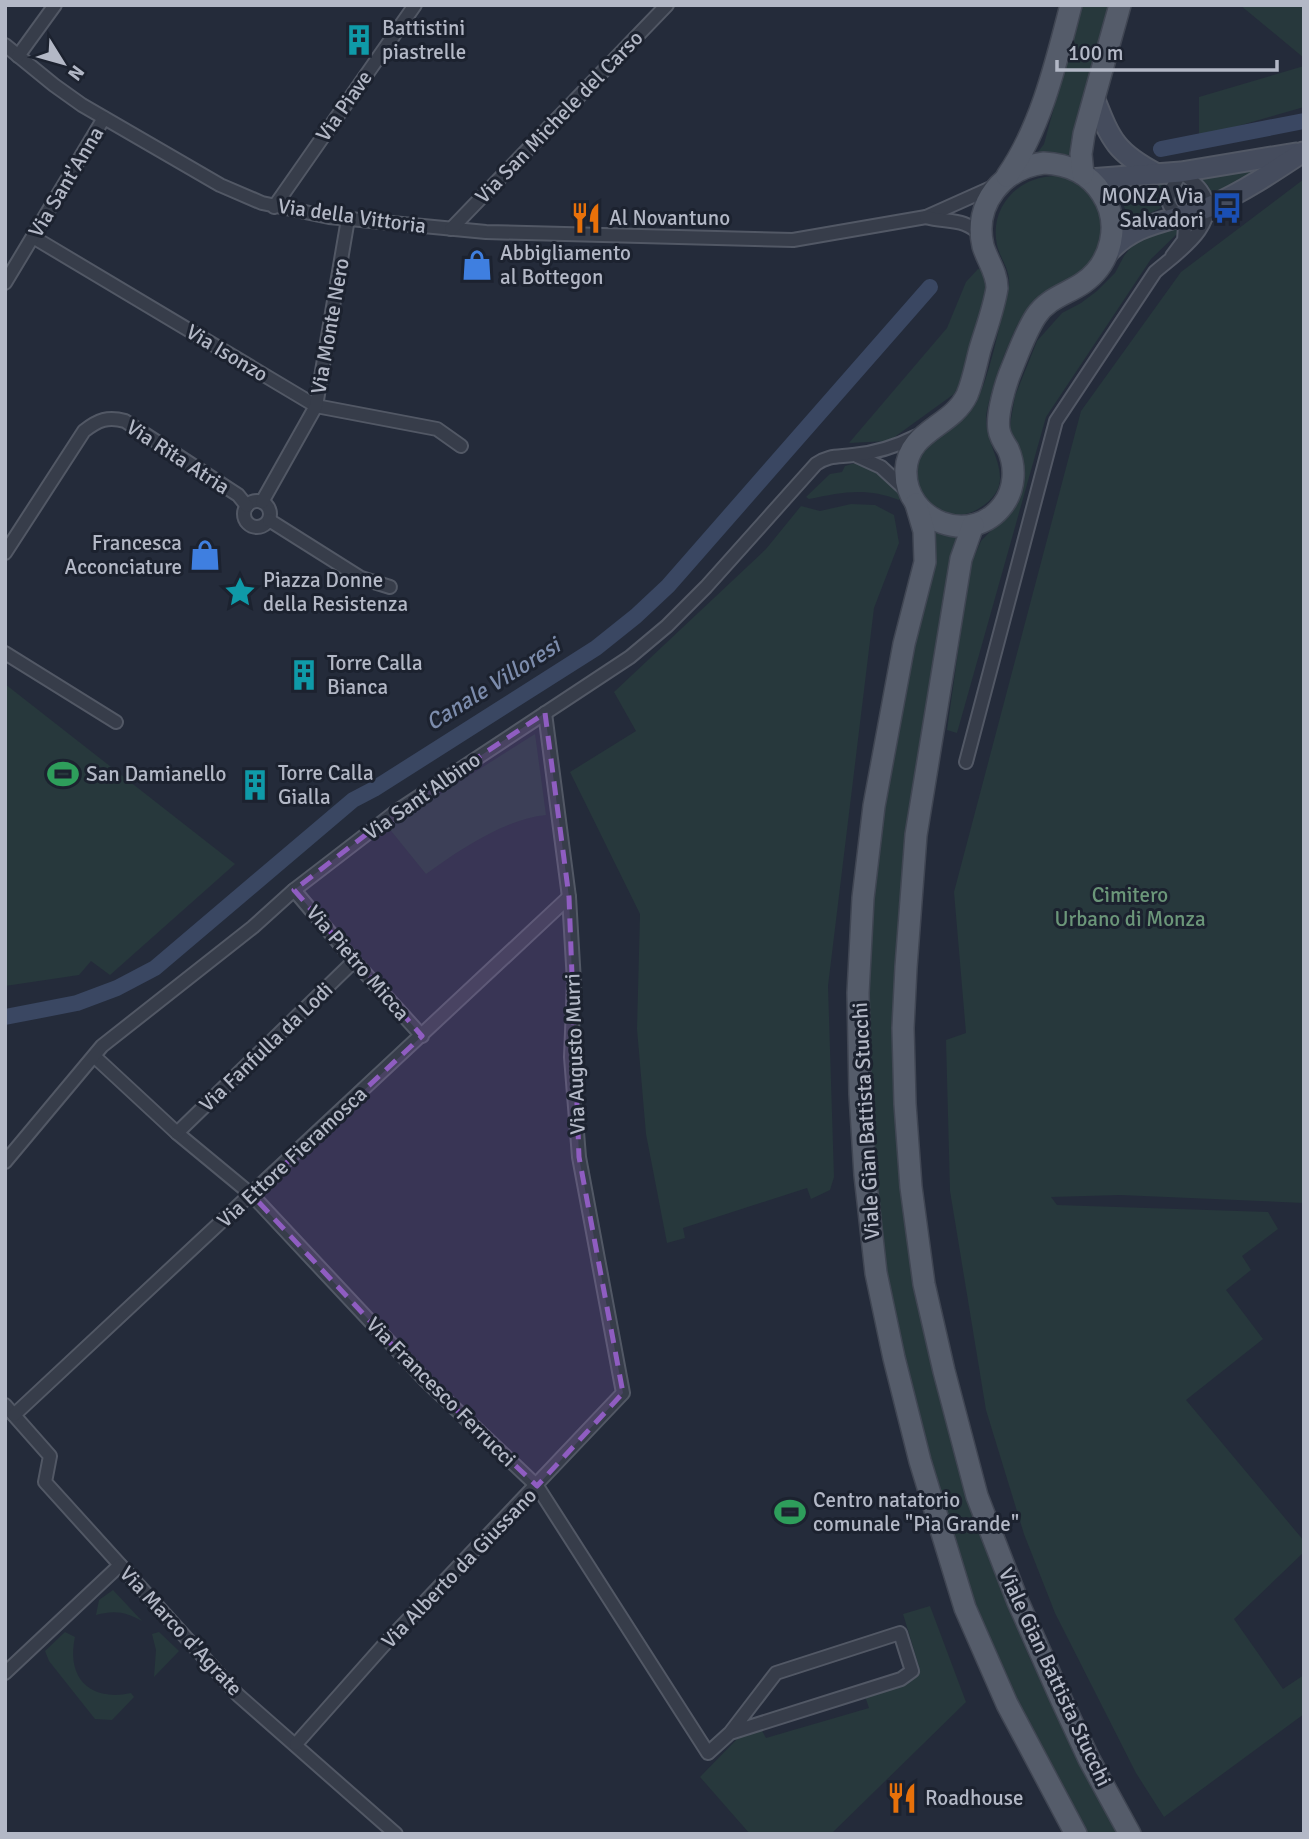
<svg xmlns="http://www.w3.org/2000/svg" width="1309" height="1839" font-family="Signika,sans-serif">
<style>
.green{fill:#27383c}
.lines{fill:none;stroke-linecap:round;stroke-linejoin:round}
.canal{stroke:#3a4762;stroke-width:16}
.street-casing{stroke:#525865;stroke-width:16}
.secondary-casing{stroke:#525865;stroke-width:23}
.primary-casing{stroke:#404653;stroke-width:24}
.street{stroke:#373d4a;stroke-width:12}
.secondary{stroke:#454c5d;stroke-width:19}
.primary{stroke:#555c6a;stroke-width:21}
.marked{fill:#8f5dc1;fill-opacity:0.2;stroke:#8f5dc1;stroke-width:5;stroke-dasharray:14 9;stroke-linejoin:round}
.labels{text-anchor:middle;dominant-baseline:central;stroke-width:6;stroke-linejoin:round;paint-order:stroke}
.poi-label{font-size:21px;fill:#b3b8c6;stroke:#1c222f;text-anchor:start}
.street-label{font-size:21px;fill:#b3b8c6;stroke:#1c222f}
.park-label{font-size:21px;fill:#6b9679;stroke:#1c222f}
.water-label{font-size:23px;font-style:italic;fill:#7c8cac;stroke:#1c222f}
</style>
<rect width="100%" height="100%" fill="#242b3a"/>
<g class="green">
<path d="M 1082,5 L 1108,5 L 1074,140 L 1077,157 L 1059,153 L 1038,152 L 1044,144 Z"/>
<path d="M 1240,5 L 1304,5 L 1304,58 Z"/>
<path d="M 1304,66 L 1304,107 L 1199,137 L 1199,97 Z"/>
<path d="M 1255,167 L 1258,172 L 1211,198 L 1208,185 L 1200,180 Z"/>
<path d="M 1056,176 L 1069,179 L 1087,189 L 1103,212 L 1100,259 L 1026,312 L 1019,322 C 1008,342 988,396 986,418 C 985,452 1023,482 978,509 C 966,517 950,516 938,509 C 927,503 919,492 917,480 C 911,440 952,435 972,409 C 988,388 1001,317 1009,287 C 1011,270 1001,261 997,245 C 989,207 1018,176 1056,176 Z"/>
<path d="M 1304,179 L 1304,1203 L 1120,1195 L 1051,1197 L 1057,1205 L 1268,1212 L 1278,1229 L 1242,1256 L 1251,1270 L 1226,1290 L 1263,1339 L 1186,1400 L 1304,1541 L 1304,1552 L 1234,1619 L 1283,1689 L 1304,1675 L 1304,1714 L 1164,1817 L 1136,1773 L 1055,1613 L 1024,1534 L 986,1410 L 950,1191 L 946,1040 L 966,1033 L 954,892 L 1081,411 L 1181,272 Z"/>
<path d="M 1166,183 L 1159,194 L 1161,208 L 1126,225 L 1125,209 L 1115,184 Z"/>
<path d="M 1178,224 L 1178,233 L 1151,259 L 1046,417 L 957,733 L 947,730 L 970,566 L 981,541 L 1007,514 L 1023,463 L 1010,427 L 1011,419 L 1015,396 L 1037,341 L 1062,313 L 1081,303 L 1097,291 L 1115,273 L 1124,256 L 1139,237 Z"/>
<path d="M 978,269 L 985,270 L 986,293 L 977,334 L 962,379 L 954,394 L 889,441 L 849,443 L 947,328 L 966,282 Z"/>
<path d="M 855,463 L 887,476 L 904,494 L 899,500 C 866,487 843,492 809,499 L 806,497 L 830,474 L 842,472 L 845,466 Z"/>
<path d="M 851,504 L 875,505 L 894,515 L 899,543 L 874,608 L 828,986 L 834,1177 L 830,1190 L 811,1199 L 807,1188 L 683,1228 L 685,1238 L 667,1243 L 646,1134 L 637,1029 L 640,914 L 570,772 L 636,731 L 614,692 L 766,549 L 801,506 L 820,511 Z"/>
<path d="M 936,533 L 958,537 L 918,775 L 906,1206 L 967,1491 L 1011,1615 L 1032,1663 L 1083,1770 L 1121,1834 L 1086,1834 L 1059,1787 L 1005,1677 L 956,1554 L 914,1414 L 888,1278 L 877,1204 L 867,1057 L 873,886 L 898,720 Z"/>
<path d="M 5,684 L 235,864 L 110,975 L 91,961 L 79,975 L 5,986 Z"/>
<path d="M 535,734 L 546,815 C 505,819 459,850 426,874 L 388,827 Z"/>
<path d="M 113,1590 L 142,1621 C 126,1612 115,1610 96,1615 L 99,1600 Z"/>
<path d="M 930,1606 L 966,1702 L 831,1834 L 750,1834 L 700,1777 L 739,1737 L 761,1729 L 766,1738 L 869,1708 L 865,1696 L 908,1683 L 920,1670 L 903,1614 Z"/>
<path d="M 65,1632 L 75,1637 C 66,1678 90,1702 131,1693 L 134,1697 L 112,1720 L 95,1719 L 49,1661 L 45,1651 Z"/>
<path d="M 159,1632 L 179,1651 L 154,1677 L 156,1650 L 152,1634 Z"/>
</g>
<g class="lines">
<g class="canal">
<path d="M 1161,149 L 1304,121"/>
<path d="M 5,1017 L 77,1003 L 117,988 L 155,968 L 353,800 L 374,789 L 596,648 L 636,616 L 668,586 L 930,287"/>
</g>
<defs>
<g id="street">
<path d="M 5,45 L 54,85 L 82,105 L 220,185 L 262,203 L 329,217 L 486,232 L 793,240 L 926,217 L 993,187"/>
<path d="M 18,56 L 55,5"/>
<path d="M 274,207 L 415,5"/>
<path d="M 926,217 C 946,223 966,217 981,236"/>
<path d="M 451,229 L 667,5"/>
<path d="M 33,237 L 316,406 L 437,429 L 461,446"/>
<path d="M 5,283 L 104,118"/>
<path d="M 857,456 L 881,467 L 907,491"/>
<circle cx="257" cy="514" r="13"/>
<path d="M 262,502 L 316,406 L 348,219"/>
<path d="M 269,520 L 361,578 L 390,587"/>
<path d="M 5,553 L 84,431 C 98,420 108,416 125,421 L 238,495 L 247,506"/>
<path d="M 5,653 L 116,722"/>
<path d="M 966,762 L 1056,421 L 1155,272 C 1174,255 1225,223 1201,190 C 1196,183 1188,178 1181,172 C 1165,203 1161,196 1185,226 L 1184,240 L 1172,256"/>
<path d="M 294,890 L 354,961 L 422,1036"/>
<path d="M 95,1057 L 177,1133 L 252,1195 L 426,1381 L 537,1486 L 708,1753 L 730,1733 L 776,1673 L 900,1633 L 912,1671 L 901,1679 L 730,1733"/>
<path d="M 177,1133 L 354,961"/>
<path d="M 5,1162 L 102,1046 L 253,927 L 294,890 L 394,813 L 630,657 L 667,626 L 706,587 L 816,464 C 829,455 838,457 853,455 C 875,453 897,446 917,436"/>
<path d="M 5,1405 L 50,1456 L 45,1482 L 238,1695 L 396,1834"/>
<path d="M 14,1415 L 569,897"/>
<path d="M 5,1673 L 120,1565"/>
<path d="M 296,1744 L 383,1646 L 623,1393 L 579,1157 L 571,1057 L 574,982 L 569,897 L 545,713"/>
</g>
<g id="secondary">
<path d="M 1095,100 C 1111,141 1117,153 1157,174"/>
<path d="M 1089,179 L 1181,172 L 1296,153"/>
<path d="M 1107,254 C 1137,220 1171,223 1209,207 C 1243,192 1273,172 1303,152"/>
</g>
<g id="primary">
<path d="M 1044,163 C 1067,164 1089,173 1102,194 C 1121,223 1112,263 1083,283 C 1067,294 1048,298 1036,316 C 1026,331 1019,351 1012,368 C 1006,382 996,415 999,430 C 1000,437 1004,443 1008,449 C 1016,467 1015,489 1003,505 C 972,547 904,522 906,470 C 908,430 952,427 967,395 C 973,381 976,364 980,349 C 986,329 994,308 997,288 C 997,272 987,260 983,246 C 973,204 1003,168 1044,163 Z"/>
<path d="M 1083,174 L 1081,154 L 1084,134 L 1120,5"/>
<path d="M 1007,176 C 1041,127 1056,63 1071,5"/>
<path d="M 916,504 L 924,531 L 925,562 L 904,644 L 874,806 L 863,898 L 858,993 L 860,1094 L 865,1175 L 876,1273 L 894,1358 L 920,1461 L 965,1608 L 1007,1704 L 1076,1834"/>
<path d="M 973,525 L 961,559 L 916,835 L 906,967 L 903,1028 L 905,1104 L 911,1187 L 924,1284 L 944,1371 L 977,1496 L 1018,1602 L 1062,1701 L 1089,1759 L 1130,1834"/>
</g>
</defs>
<use href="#street" class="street-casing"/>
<use href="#secondary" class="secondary-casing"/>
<use href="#primary" class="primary-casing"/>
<use href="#street" class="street"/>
<use href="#secondary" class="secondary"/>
<use href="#primary" class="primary"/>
</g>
<path class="marked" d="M 545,713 L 569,897 L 579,1157 L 623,1393 L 537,1486 L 426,1381 L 252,1195 L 422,1036 L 294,890 L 394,813 Z"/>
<defs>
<symbol id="building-bare" viewBox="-9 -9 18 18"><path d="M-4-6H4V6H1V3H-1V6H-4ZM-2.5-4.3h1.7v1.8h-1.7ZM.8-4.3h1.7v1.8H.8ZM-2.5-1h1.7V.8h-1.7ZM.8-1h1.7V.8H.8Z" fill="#0f9aa8" stroke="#1c222f" stroke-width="2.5" paint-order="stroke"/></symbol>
<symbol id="bus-bare" viewBox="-9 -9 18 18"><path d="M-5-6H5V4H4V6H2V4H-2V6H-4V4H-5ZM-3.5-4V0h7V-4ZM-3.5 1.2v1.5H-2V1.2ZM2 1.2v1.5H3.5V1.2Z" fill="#1a4fb4" stroke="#1c222f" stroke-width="2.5" paint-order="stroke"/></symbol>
<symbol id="restaurant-bare" viewBox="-9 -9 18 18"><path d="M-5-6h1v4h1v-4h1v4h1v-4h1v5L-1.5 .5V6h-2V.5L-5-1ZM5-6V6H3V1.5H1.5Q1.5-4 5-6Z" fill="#e8710a" stroke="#1c222f" stroke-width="2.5" paint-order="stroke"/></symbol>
<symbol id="shop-bare" viewBox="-9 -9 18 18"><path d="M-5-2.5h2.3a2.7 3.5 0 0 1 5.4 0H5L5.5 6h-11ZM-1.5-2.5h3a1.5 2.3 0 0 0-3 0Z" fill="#3f7fe0" stroke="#1c222f" stroke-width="2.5" paint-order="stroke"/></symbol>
<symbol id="sight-bare" viewBox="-9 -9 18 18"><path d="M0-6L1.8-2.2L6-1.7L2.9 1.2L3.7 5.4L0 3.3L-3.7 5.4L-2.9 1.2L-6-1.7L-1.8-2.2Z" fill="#0f9aa8" stroke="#1c222f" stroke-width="2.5" paint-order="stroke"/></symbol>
<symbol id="stadium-bare" viewBox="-9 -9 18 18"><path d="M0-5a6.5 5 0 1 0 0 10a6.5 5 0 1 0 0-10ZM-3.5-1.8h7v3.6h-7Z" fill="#2e9e5b" stroke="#1c222f" stroke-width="2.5" paint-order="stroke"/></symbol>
</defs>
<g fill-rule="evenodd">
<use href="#building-bare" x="337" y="18" width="44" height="44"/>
<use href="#bus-bare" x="1205" y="186" width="44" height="44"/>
<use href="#restaurant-bare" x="564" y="196" width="44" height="44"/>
<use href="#shop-bare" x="455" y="243" width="44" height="44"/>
<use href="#shop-bare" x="183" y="533" width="44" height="44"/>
<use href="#sight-bare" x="218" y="570" width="44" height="44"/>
<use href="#building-bare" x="282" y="653" width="44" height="44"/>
<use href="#stadium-bare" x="41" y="752" width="44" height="44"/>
<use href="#building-bare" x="233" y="763" width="44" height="44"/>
<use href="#stadium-bare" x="768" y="1490" width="44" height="44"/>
<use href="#restaurant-bare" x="880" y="1776" width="44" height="44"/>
</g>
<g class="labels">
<g class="poi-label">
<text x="382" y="28">Battistini<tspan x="382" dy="24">piastrelle</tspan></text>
<text x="1204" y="196" text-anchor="end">MONZA Via<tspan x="1204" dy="24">Salvadori</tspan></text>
<text x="609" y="218">Al Novantuno</text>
<text x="500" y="253">Abbigliamento<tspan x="500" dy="24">al Bottegon</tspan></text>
<text x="182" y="543" text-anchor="end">Francesca<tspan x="182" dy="24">Acconciature</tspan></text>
<text x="263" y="580">Piazza Donne<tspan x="263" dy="24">della Resistenza</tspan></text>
<text x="327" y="663">Torre Calla<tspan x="327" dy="24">Bianca</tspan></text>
<text x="278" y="773">Torre Calla<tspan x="278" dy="24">Gialla</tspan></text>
<text x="86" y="774">San Damianello</text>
<text x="813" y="1500">Centro natatorio<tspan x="813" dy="24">comunale "Pia Grande"</tspan></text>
<text x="925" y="1798">Roadhouse</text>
</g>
<g class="street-label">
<text transform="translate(344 106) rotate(-55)">Via Piave</text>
<text transform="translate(559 117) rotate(-46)">Via San Michele del Carso</text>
<text transform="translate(66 182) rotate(-59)">Via Sant'Anna</text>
<text transform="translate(352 216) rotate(8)">Via della Vittoria</text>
<text transform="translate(330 326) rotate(-80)">Via Monte Nero</text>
<text transform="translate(227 353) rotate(31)">Via Isonzo</text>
<text transform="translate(178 457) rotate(33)">Via Rita Atria</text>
<text transform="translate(422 796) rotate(-35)">Via Sant'Albino</text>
<text transform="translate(358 963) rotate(49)">Via Pietro Micca</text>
<text transform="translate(266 1047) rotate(-44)">Via Fanfulla da Lodi</text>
<text transform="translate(575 1054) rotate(-92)">Via Augusto Murri</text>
<text transform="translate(866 1121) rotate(-93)">Viale Gian Battista Stucchi</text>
<text transform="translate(292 1157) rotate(-43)">Via Ettore Fieramosca</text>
<text transform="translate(441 1392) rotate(45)">Via Francesco Ferrucci</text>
<text transform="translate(459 1568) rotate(-46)">Via Alberto da Giussano</text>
<text transform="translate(181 1631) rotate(47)">Via Marco d'Agrate</text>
<text transform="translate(1055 1677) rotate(65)">Viale Gian Battista Stucchi</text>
</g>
<g class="park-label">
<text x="1130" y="895">Cimitero<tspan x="1130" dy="24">Urbano di Monza</tspan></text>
</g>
<g class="water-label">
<text transform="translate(493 684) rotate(-32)">Canale Villoresi</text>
</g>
</g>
<rect width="1309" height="1839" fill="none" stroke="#b3b8c6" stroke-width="14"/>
<g transform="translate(63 63) rotate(127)" stroke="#1c222f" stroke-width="5" paint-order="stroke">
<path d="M0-5L12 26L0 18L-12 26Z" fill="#b3b8c6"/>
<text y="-10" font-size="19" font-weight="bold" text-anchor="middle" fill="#b3b8c6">N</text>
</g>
<path d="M1057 60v10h220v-10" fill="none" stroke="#b3b8c6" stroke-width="3.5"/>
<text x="1068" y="60" font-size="21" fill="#b3b8c6" stroke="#1c222f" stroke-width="5" paint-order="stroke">100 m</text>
</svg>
